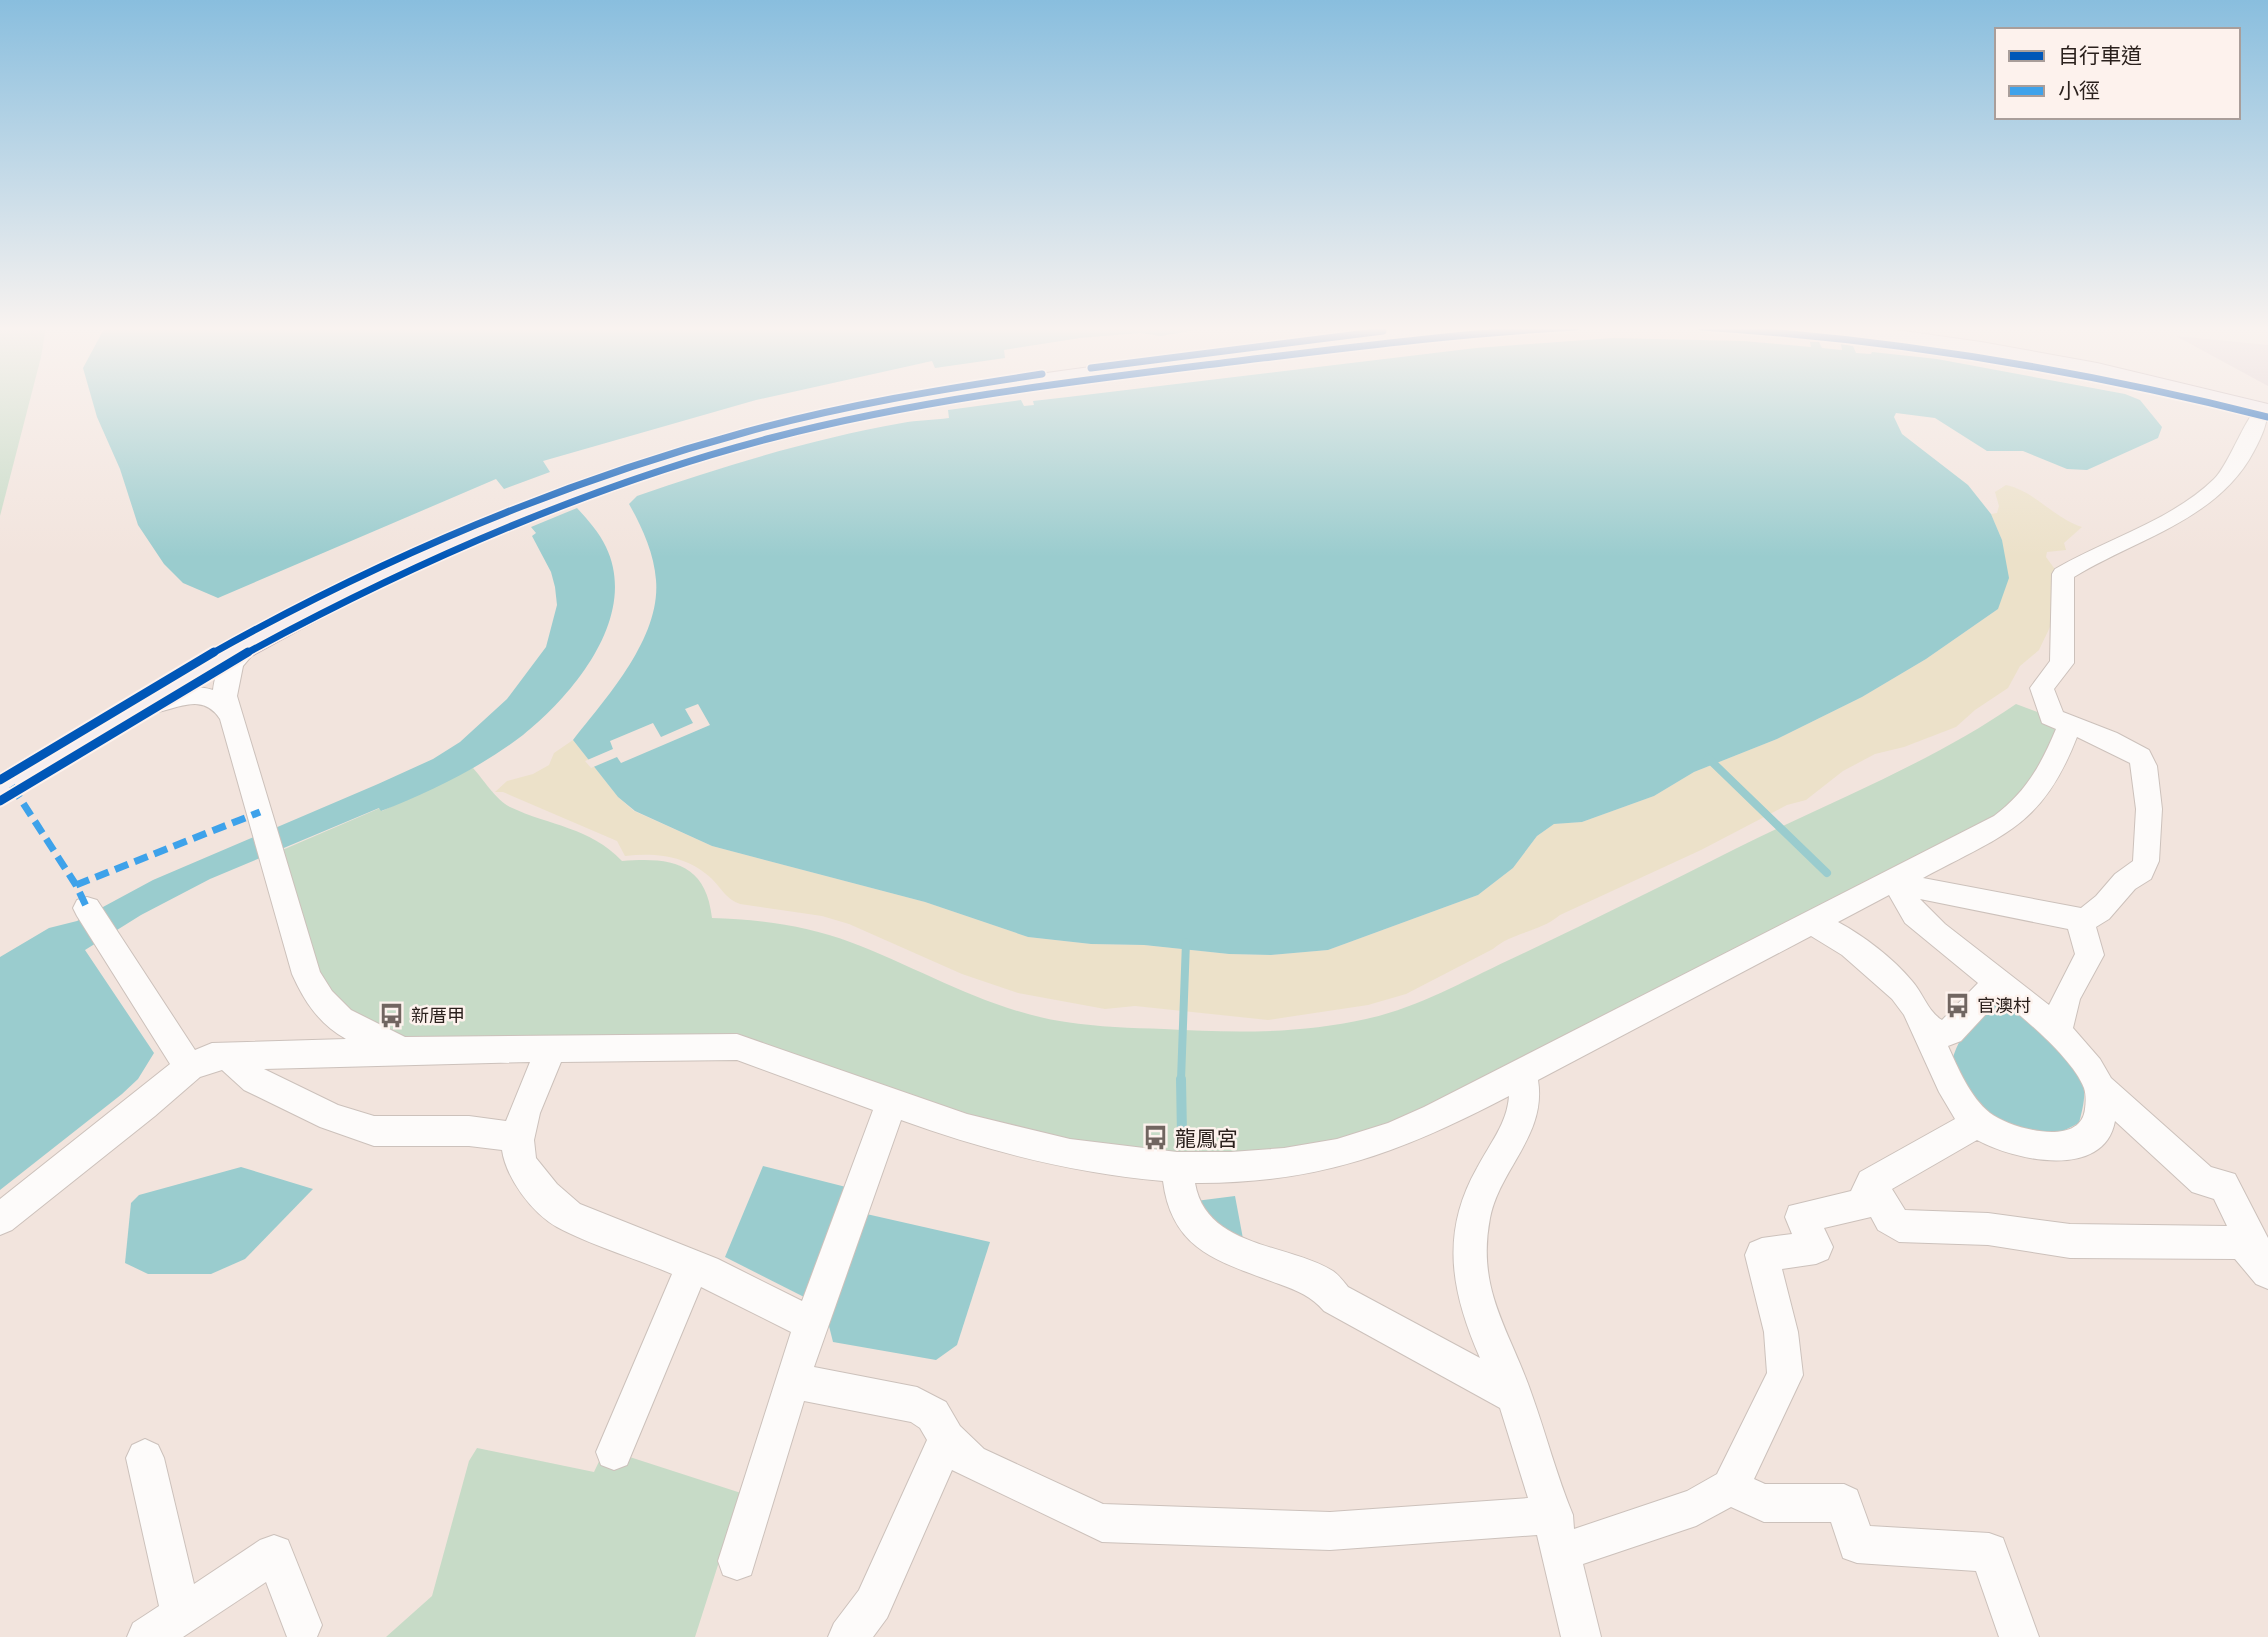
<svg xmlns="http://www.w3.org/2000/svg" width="2268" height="1637" font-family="Helvetica,'Noto Sans TC',sans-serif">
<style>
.green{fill:#c7dbc7}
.sand{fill:#ece1c9}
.water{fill:#9accce}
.pier{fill:#f2e4dd}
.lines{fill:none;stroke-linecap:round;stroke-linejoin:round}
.stream-far1{stroke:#9accce;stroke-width:8}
.stream{stroke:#9accce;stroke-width:10}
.building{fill:#dfced0}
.minor-casing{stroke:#ccc1bb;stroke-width:2}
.major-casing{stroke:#c3b2b4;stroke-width:2}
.minor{fill:#fdfbfa;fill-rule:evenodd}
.major{fill:#f5eef0;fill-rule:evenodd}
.quiet{stroke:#3ea2ea;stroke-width:7;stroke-dasharray:14 7;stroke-linecap:butt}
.cycleway-far1-casing{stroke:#fdf2ed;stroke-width:10}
.cycleway-casing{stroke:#fdf2ed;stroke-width:13}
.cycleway-far1{stroke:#0057b8;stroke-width:7}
.cycleway{stroke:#0057b8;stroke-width:9}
.labels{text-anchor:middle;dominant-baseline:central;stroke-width:5;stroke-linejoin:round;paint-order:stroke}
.poi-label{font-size:18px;fill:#2b211d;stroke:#fdf2ed;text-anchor:start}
.near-poi-label{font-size:21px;fill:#2b211d;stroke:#fdf2ed;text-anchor:start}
</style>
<rect width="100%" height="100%" fill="#f2e4dd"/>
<g class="green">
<path d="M 0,327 L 46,327 L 41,357 L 0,516 Z"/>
<path d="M 2016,704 L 2070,724 L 2026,807 L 1387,1138 L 1140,1165 L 737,1047 L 415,1050 L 338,1020 L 273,854 L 380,808 L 382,811 L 473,768 C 483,779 496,800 510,807 C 550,826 590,827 622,861 C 670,857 706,862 712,918 C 757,919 808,926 850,942 C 922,969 989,1011 1066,1022 C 1099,1027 1131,1028 1164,1029 C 1233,1033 1299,1034 1366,1019 C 1417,1008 1462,982 1509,960 C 1585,924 1660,887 1735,849 C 1829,802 1929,764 2016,704 Z"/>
<path d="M 477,1448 L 594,1472 L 605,1449 L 741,1493 L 695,1637 L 386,1637 L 432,1596 L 469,1461 Z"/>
</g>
<path class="sand" d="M 2006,485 C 2035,491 2055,519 2082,527 L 2064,543 L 2066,550 L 2047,552 L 2046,557 L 2054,568 L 2053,608 L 2050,627 L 2039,650 L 2020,666 L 2008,688 L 1975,710 L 1956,727 L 1904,747 L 1875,754 L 1843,771 L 1806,800 L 1787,805 L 1701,850 L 1560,915 C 1538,933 1512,932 1493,949 L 1406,994 L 1368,1005 L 1268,1020 L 1135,1006 L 1105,1009 L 1018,993 L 962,974 L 849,924 L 822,916 L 740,904 C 726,899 722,889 712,879 C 689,856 656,852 625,856 L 617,841 L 503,792 L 495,792 L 507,781 L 533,774 L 549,765 L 554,753 L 573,740 L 618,797 L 634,811 L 712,846 L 925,902 L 1028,937 L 1091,944 L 1144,945 L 1229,954 L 1271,955 L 1328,950 L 1478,895 L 1513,868 L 1537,836 L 1554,824 L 1582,822 L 1654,796 L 1694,772 L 1777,739 L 1862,697 L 1926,659 L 1998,609 L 2002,540 L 1991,514 L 1997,513 L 1999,506 L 1995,492 Z"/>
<g class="water">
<path d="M 105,327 L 1214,327 L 1161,336 L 1140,333 L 1080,338 L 1004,350 L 1005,358 L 935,368 L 932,361 L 756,400 L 543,461 L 550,472 L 504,489 L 496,479 L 218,598 L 183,583 L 164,564 L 138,525 L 120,469 L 97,417 L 83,368 Z"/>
<path d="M 1613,338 L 1743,341 L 1811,347 L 1810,342 L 1819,342 L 1822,348 L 1842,350 L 1841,344 L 1853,346 L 1856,353 L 1871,354 L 1872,352 L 1937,359 L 2125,394 L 2140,400 L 2162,427 L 2158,438 L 2087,470 L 2067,469 L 2023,451 L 1987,451 L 1935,418 L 1896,413 L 1894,417 L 1902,434 L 1968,485 L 1991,514 L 2002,540 L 2009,578 L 1998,609 L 1926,659 L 1862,697 L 1777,739 L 1694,772 L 1654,796 L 1582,822 L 1554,824 L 1537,836 L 1513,868 L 1478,895 L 1328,950 L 1271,955 L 1229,954 L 1144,945 L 1091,944 L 1028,937 L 925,902 L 712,846 L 635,811 L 618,797 L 573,740 C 606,698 661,638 656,580 C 654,553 642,527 629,504 L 637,496 C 723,466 812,439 902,423 C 917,420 934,420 949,418 L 948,410 L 1021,400 L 1024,406 L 1034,405 L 1033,401 L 1068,397 L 1476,348 Z"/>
<path d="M 577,508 C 588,520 599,532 606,547 C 639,616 574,694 523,735 C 481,767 431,792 381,811 L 379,808 L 210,879 L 141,915 L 85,950 L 154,1053 L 138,1079 L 122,1094 L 0,1190 L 0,957 L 49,928 L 77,921 L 153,880 L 378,784 L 433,759 L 460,742 L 507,699 L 546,647 L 557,605 L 555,587 L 551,572 L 532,536 L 536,533 L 531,527 Z"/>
<path d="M 1998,995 C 2021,1016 2066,1049 2080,1075 C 2088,1089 2083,1108 2079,1123 L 2053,1136 L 2017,1131 L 1983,1111 L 1952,1061 C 1959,1033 1979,1015 1998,995 Z"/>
<path d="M 763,1166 L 850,1188 L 810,1300 L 725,1257 Z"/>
<path d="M 241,1167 L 313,1189 L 245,1259 L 211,1274 L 148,1274 L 125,1263 L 131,1203 L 139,1195 Z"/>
<path d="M 1235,1196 L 1244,1244 L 1188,1202 Z"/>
<path d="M 862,1213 L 990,1242 L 957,1345 L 936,1360 L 833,1342 L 827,1318 Z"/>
</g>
<path class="pier" d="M 698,704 L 710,725 L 621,763 L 617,757 L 591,768 L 585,761 L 613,749 L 610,741 L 653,723 L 661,737 L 693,723 L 685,709 Z"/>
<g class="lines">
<g class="stream-far1">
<path d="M 1708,758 L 1827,873"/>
<path d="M 1181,1080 L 1186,942"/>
</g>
<path class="stream" d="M 1181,1079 L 1182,1135"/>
</g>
<path class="building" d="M 2176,336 L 2268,345 L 2268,386 Z"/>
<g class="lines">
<defs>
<g id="minor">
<path d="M 2263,404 L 2268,405 C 2268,423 2262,436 2254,451 C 2218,520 2136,539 2074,577 L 2074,663 L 2054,689 L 2063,712 L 2117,733 L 2149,750 L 2157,766 L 2162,809 L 2159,861 L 2151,879 L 2135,889 L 2109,919 L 2096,927 L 2104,955 L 2080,999 L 2073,1028 L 2100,1059 L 2111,1078 L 2211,1167 L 2235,1174 L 2268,1238 L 2268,1289 L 2256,1284 L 2235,1259 L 2070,1258 L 1988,1245 L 1899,1242 L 1878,1230 L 1871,1217 L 1824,1228 L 1833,1247 L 1828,1259 L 1816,1264 L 1782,1269 L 1798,1332 L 1803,1375 L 1754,1479 L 1765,1484 L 1844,1484 L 1857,1490 L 1870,1526 L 1989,1533 L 2003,1538 L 2039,1637 L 1999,1637 L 1976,1571 L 1857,1563 L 1843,1558 L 1831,1522 L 1764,1522 L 1731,1507 L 1696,1526 L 1583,1564 L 1601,1637 L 1561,1637 L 1537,1535 L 1330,1550 L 1102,1542 L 952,1470 L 887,1618 L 873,1637 L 828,1637 L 834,1623 L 859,1590 L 927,1440 L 920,1428 L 911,1422 L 804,1401 L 751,1575 L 737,1580 L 723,1575 L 718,1561 L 791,1332 L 701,1287 L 627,1465 L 614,1470 L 601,1465 L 596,1452 L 672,1274 C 637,1259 590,1245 557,1227 C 532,1213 506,1178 502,1150 L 469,1146 L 374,1146 L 320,1127 L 244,1090 L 222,1070 L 200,1077 L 155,1116 L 12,1230 L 0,1235 L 0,1199 L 170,1064 L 77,916 L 73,908 L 77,900 L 87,897 L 97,900 L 195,1050 L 212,1043 L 346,1039 C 319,1024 304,1001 292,974 L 220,719 C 198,685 164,721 135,712 L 132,706 L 135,700 C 161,692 187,682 213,690 C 215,668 233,629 259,636 L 263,642 L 243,666 L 237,696 L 320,972 L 332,991 L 351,1010 L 405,1037 L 737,1034 L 967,1114 L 1070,1139 L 1177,1152 L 1231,1152 L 1284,1148 L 1337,1139 L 1388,1123 L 1424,1107 L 1994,816 C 2026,792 2041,765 2056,729 L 2042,723 L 2030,688 L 2050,661 L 2052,574 L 2055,569 C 2106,539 2171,521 2214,479 C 2230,464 2248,408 2263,404 ZM 2077,737 L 2130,763 L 2136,809 L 2133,861 L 2115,874 L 2096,896 L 2081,908 L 1923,878 C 2003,835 2042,827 2077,737 ZM 1889,895 L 1905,923 L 1978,983 L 1942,1020 C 1928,1012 1923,993 1912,981 C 1893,958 1864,936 1838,922 ZM 1920,899 L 2068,929 L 2075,954 L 2049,1005 L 1945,924 ZM 1811,936 L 1842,955 L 1892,999 L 1904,1015 L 1939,1092 L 1955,1119 L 1860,1172 L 1851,1191 L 1789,1206 L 1785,1217 L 1792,1234 L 1762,1238 L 1750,1243 L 1745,1255 L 1764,1332 L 1767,1373 L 1717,1474 L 1687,1491 L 1574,1529 L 1573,1515 C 1557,1477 1546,1434 1532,1395 C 1510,1330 1476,1291 1490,1218 C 1500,1168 1547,1135 1538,1080 ZM 2000,999 C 2024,1018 2073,1059 2084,1088 C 2086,1094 2086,1102 2085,1109 C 2081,1148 2011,1129 1990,1113 C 1970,1097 1958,1068 1948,1046 L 1961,1041 ZM 737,1060 L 873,1110 L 802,1301 L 718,1259 L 580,1204 L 557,1184 L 536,1158 L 534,1140 L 540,1113 L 561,1062 ZM 530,1062 L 506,1121 L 469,1116 L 374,1116 L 338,1105 L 264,1069 ZM 1509,1096 C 1507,1124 1490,1143 1477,1168 C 1440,1233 1451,1292 1480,1358 L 1348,1287 C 1344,1282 1339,1275 1333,1271 C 1287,1243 1206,1248 1195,1183 C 1318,1184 1402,1152 1509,1096 ZM 901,1120 C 987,1151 1072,1173 1163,1181 C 1172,1252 1221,1262 1279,1284 C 1298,1291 1311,1296 1324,1311 L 1500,1408 L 1528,1498 L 1330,1512 L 1103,1504 L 984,1449 L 960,1426 L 946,1402 L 917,1387 L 814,1367 ZM 2115,1121 L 2192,1192 L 2214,1199 L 2227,1226 L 2070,1224 L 1988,1213 L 1905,1210 L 1892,1189 L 1977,1140 C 2013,1160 2104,1181 2115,1121 Z"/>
<path d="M 145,1439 L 158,1445 L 164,1458 L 194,1584 L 260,1540 L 274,1535 L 288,1540 L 322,1625 L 317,1637 L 287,1637 L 266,1582 L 183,1637 L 127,1637 L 133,1623 L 159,1606 L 126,1458 L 132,1445 Z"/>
</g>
<g id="major">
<path d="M 1403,327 L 1481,327 L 1478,332 L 1470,334 C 1354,346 1238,361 1122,377 C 980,396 839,417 701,458 C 454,533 229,663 12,799 L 0,802 L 0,774 C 216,644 437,523 680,449 C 821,406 967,383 1113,364 C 1209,351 1306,338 1403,327 Z"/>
<path d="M 1796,327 L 1876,327 L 1981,342 L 2097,363 L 2268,404 L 2268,418 C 2114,380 1965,350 1807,334 L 1799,332 Z"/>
</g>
</defs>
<use href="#minor" class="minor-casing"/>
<use href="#major" class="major-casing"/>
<use href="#minor" class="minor"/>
<use href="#major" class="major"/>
<g class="quiet">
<path d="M 12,786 L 76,885 L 87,908"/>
<path d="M 76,885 L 260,812"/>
</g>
<defs>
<g id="cycleway-far1">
<path d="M 1701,327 C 1894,339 2081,370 2268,417"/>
<path d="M 1091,368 L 1383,331"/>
<path d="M 211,654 C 380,559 559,483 746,432 C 844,405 943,389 1042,374"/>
<path d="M 245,654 C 412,563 587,486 771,438 C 921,399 1076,381 1230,362 C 1345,348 1460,333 1576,327"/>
</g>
<g id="cycleway">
<path d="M 0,780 L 214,652"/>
<path d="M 0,801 L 248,652"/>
</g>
</defs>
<use href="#cycleway-far1" class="cycleway-far1-casing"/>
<use href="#cycleway" class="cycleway-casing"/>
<use href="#cycleway-far1" class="cycleway-far1"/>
<use href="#cycleway" class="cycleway"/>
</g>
<linearGradient id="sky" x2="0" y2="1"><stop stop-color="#89bede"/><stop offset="0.59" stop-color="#f9f3f0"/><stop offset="1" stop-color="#f9f3f0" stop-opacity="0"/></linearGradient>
<rect width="2268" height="557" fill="url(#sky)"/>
<defs>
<symbol id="bus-bare" viewBox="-9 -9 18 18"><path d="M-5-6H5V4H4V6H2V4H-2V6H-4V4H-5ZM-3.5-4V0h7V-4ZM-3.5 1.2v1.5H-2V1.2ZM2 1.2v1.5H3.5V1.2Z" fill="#716560" stroke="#fdf2ed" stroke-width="2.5" paint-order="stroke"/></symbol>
</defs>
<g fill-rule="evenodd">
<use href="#bus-bare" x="1940" y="988" width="35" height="35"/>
<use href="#bus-bare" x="374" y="998" width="35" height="35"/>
<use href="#bus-bare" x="1138" y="1120" width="35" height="35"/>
</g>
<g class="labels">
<g class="poi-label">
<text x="1977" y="1006">官澳村</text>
<text x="411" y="1016">新厝甲</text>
</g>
<g class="near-poi-label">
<text x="1175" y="1138">龍鳳宮</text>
</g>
</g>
<rect x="1995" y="28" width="245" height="91" fill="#fdf2ed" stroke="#a99e9a" stroke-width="2"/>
<rect x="2009" y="51" width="35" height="10" fill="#0057b8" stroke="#a99e9a" stroke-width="2"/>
<text x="2058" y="63" font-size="21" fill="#2b211d">自行車道</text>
<rect x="2009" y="86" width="35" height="10" fill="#3ea2ea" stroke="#a99e9a" stroke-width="2"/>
<text x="2058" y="98" font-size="21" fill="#2b211d">小徑</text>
</svg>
